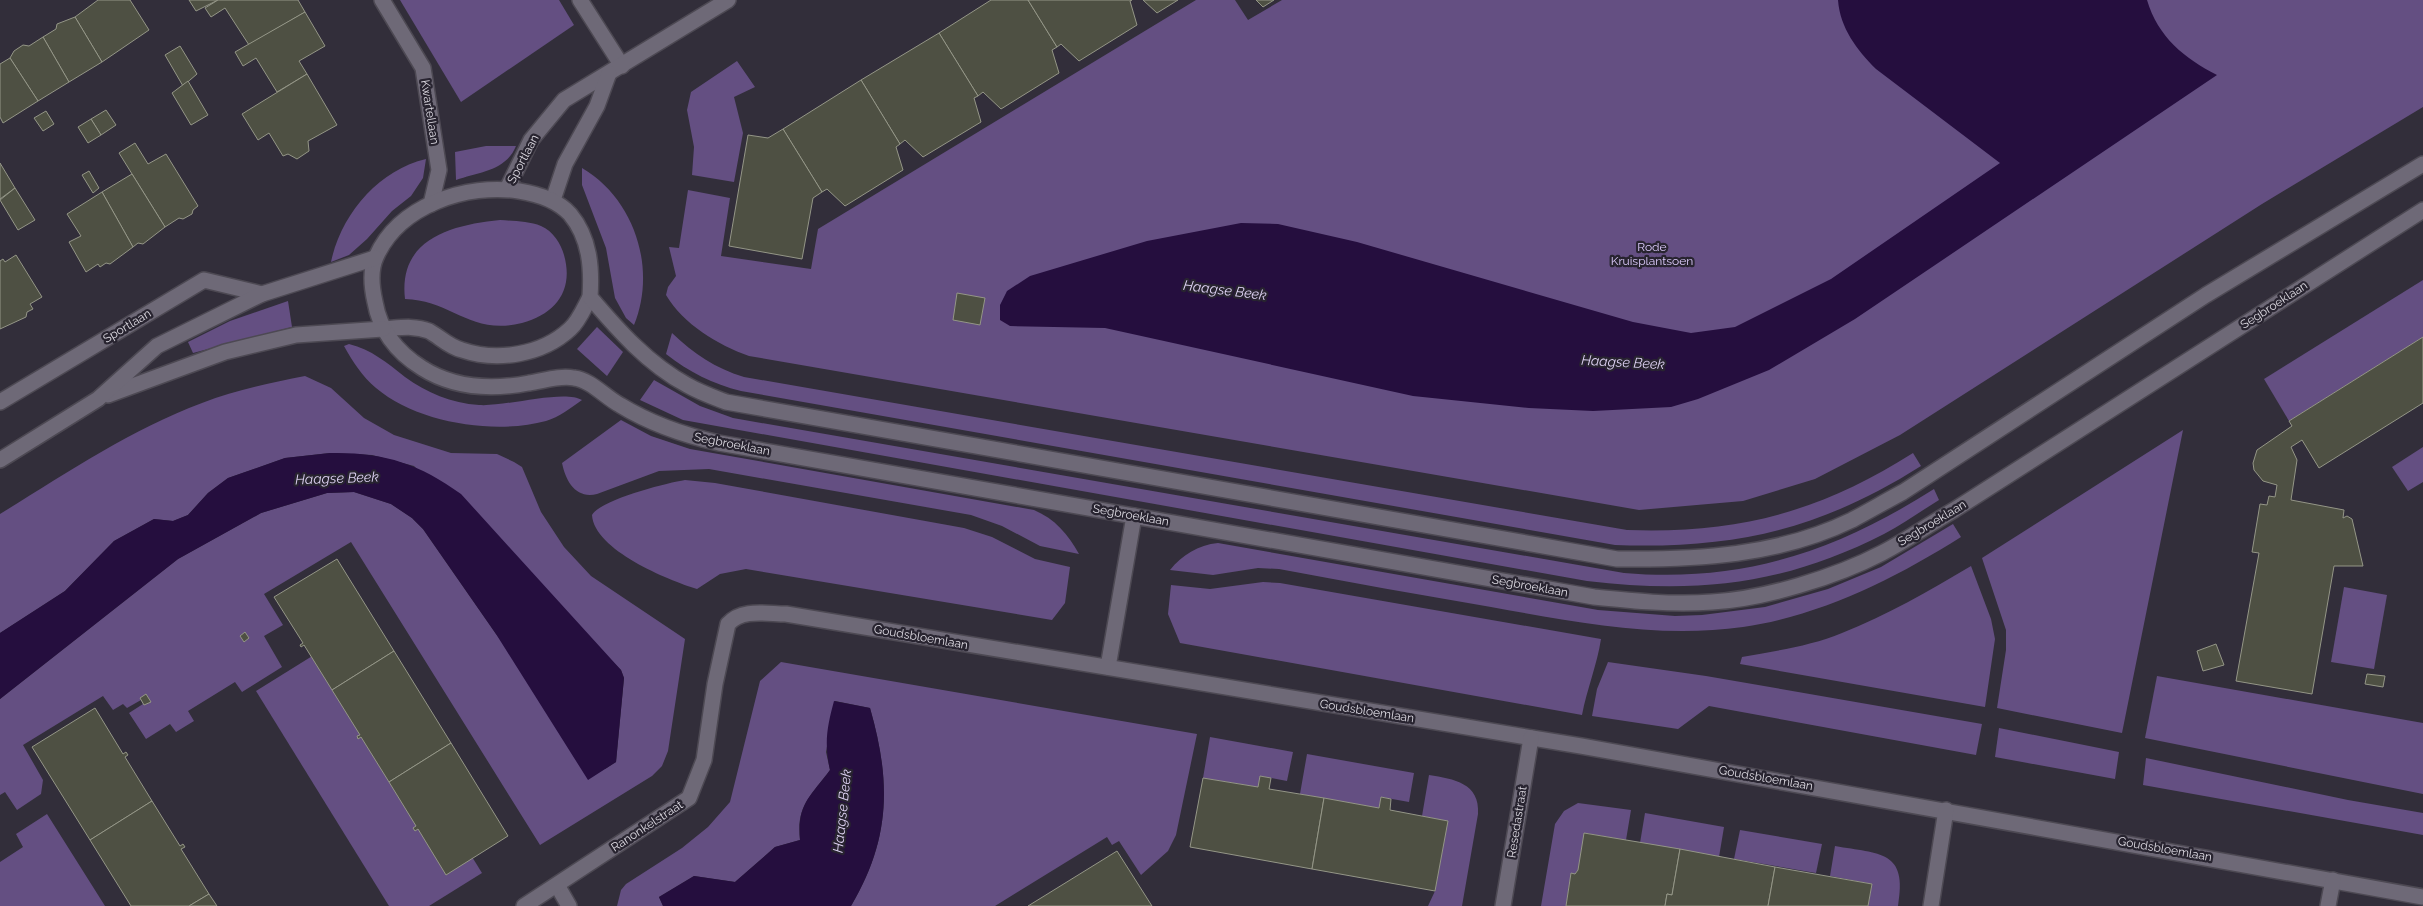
<svg xmlns="http://www.w3.org/2000/svg" width="2423" height="906" font-family="Raleway,sans-serif">
<style>
.green{fill:#644f82}
.water{fill:#250e3e}
.building{fill:#4e5043;stroke:#949687}
.lines{fill:none;stroke-linecap:round;stroke-linejoin:round}
.lane-casing{stroke:#4d4953;stroke-width:18}
.street-casing{stroke:#4d4953;stroke-width:18}
.secondary-casing{stroke:#4d4953;stroke-width:18}
.lane{stroke:#6e6977;stroke-width:15}
.street{stroke:#6e6977;stroke-width:15}
.secondary{stroke:#6e6977;stroke-width:15}
.labels{text-anchor:middle;dominant-baseline:central;stroke-width:4.5;stroke-linejoin:round;paint-order:stroke}
.street-label{font-size:12px;fill:#dddae2;stroke:#282430}
.park-label{font-size:12px;fill:#deccfd;stroke:#282430}
.water-label{font-size:14px;font-style:italic;fill:#ded2f3;stroke:#282430}
</style>
<rect width="100%" height="100%" fill="#322e3a"/>
<g class="green">
<path d="M 400,0 L 559,0 L 574,25 L 461,102 Z"/>
<path d="M 1196,0 L 1235,0 L 1248,20 L 1282,0 L 2423,0 L 2423,107 L 2262,204 L 1900,435 L 1815,479 L 1743,501 L 1639,510 L 749,356 C 718,345 683,324 666,295 L 668,287 L 676,276 L 669,247 L 679,248 L 688,190 L 730,198 L 721,256 L 811,269 L 818,229 Z"/>
<path d="M 737,61 L 755,87 L 734,97 L 743,133 L 734,182 L 692,175 L 694,147 L 687,110 L 691,92 Z"/>
<path d="M 486,146 L 516,146 C 506,171 479,172 456,180 L 455,152 Z"/>
<path d="M 426,159 L 423,178 L 411,196 L 392,211 L 367,239 L 349,255 L 331,262 C 341,214 379,170 426,159 Z"/>
<path d="M 582,168 C 635,199 657,269 634,325 L 626,318 L 615,298 L 606,248 L 582,185 Z"/>
<path d="M 500,220 C 513,221 529,221 541,226 C 553,231 561,244 564,255 C 574,290 556,314 522,323 C 471,336 451,300 405,299 C 398,239 451,225 500,220 Z"/>
<path d="M 2423,280 L 2423,337 L 2289,421 L 2264,379 Z"/>
<path d="M 288,301 L 292,327 L 193,353 L 188,342 L 230,321 Z"/>
<path d="M 597,327 L 623,352 L 607,376 L 577,349 Z"/>
<path d="M 672,333 C 694,354 715,368 744,377 L 1627,530 C 1737,534 1820,512 1913,453 L 1921,466 C 1820,530 1734,549 1615,545 L 741,391 C 713,384 689,372 666,354 Z"/>
<path d="M 349,344 C 372,350 386,362 405,377 C 427,393 451,403 479,405 C 505,407 564,389 582,400 C 571,408 559,417 546,421 C 495,435 417,423 376,388 C 362,376 353,362 344,346 Z"/>
<path d="M 305,376 L 331,388 L 364,418 L 394,435 L 451,453 L 497,454 L 514,462 L 522,467 L 541,512 L 564,547 L 591,576 L 685,639 L 668,751 L 662,766 L 652,776 L 540,845 L 351,542 L 264,594 L 283,625 L 264,636 L 282,667 L 242,692 L 235,682 L 188,711 L 194,721 L 176,732 L 170,724 L 146,739 L 129,713 L 143,704 L 141,700 L 127,708 L 123,704 L 113,710 L 103,696 L 23,745 L 43,780 L 41,794 L 17,810 L 5,792 L 0,795 L 0,699 L 178,559 L 261,513 L 327,493 L 354,492 L 391,504 L 412,518 L 423,529 L 496,634 L 605,769 L 616,762 L 624,678 L 621,670 L 414,466 L 372,455 L 330,453 L 285,458 L 228,478 L 208,493 L 188,515 L 173,521 L 154,519 L 114,541 L 65,591 L 0,633 L 0,514 C 65,474 130,430 202,403 C 236,390 270,383 305,376 Z"/>
<path d="M 654,380 L 700,406 L 733,418 L 1624,573 C 1742,583 1835,552 1934,489 L 1939,500 C 1921,511 1903,524 1884,534 C 1784,585 1697,594 1587,581 L 683,420 L 640,400 Z"/>
<path d="M 621,420 L 651,436 L 690,449 L 1034,510 C 1055,519 1068,534 1079,554 L 1040,546 L 1002,526 L 971,515 L 709,469 L 659,471 L 597,494 C 576,499 566,482 562,463 Z"/>
<path d="M 2183,430 L 2122,733 L 1997,708 L 2006,650 L 2006,630 L 1982,558 Z"/>
<path d="M 2423,447 L 2423,482 L 2408,491 L 2392,467 Z"/>
<path d="M 685,480 L 715,483 L 964,528 L 992,537 L 1035,559 L 1070,567 L 1065,603 L 1052,620 L 746,569 L 720,574 L 697,589 C 668,580 594,550 592,515 C 600,500 666,483 685,480 Z"/>
<path d="M 1953,524 L 1961,537 C 1894,579 1823,615 1743,627 C 1658,639 1574,622 1491,607 C 1420,595 1349,582 1279,569 L 1258,568 L 1213,575 L 1170,570 C 1182,555 1198,545 1218,543 L 1598,610 L 1675,616 L 1702,615 L 1765,607 L 1828,589 L 1881,567 Z"/>
<path d="M 1971,566 L 1991,619 L 1995,639 L 1985,707 L 1740,664 L 1742,657 C 1775,651 1811,646 1842,633 C 1887,615 1929,591 1971,566 Z"/>
<path d="M 1263,582 L 1280,583 L 1601,639 C 1597,665 1587,689 1582,715 L 1180,643 L 1168,614 L 1171,585 L 1210,589 Z"/>
<path d="M 2344,587 L 2387,595 L 2374,669 L 2331,662 Z"/>
<path d="M 338,640 L 482,873 L 429,906 L 389,906 L 256,691 Z"/>
<path d="M 781,662 L 1197,734 L 1176,835 L 1168,851 L 1141,875 L 1119,841 L 1112,845 L 1107,837 L 995,906 L 851,906 C 891,839 891,781 870,708 L 835,701 L 826,752 L 830,770 C 811,796 796,805 800,840 L 775,847 L 735,882 L 694,876 L 659,897 L 663,906 L 617,906 L 621,890 L 626,884 L 682,848 L 708,827 L 730,802 L 760,681 Z"/>
<path d="M 1608,662 L 1706,676 L 1982,724 L 1976,755 L 1709,706 L 1678,729 L 1592,716 L 1597,689 Z"/>
<path d="M 2157,676 L 2423,723 L 2423,794 L 2145,738 Z"/>
<path d="M 1999,728 L 2119,752 L 2115,779 L 1995,757 Z"/>
<path d="M 1210,737 L 1293,752 L 1287,781 L 1260,776 L 1258,787 L 1203,778 Z"/>
<path d="M 1307,754 L 1414,773 L 1409,802 L 1381,797 L 1379,808 L 1300,794 Z"/>
<path d="M 2146,758 L 2348,800 L 2423,813 L 2423,835 L 2143,785 Z"/>
<path d="M 1429,775 C 1454,779 1480,783 1478,814 L 1462,906 L 1428,906 L 1435,891 L 1447,821 L 1422,816 Z"/>
<path d="M 1578,803 L 1631,810 L 1626,840 L 1585,833 L 1578,870 L 1575,874 L 1571,874 L 1566,906 L 1541,906 L 1555,824 L 1564,811 Z"/>
<path d="M 1645,813 L 1724,827 L 1719,857 L 1640,843 Z"/>
<path d="M 47,814 L 105,906 L 0,906 L 0,862 L 23,847 L 16,834 Z"/>
<path d="M 1740,830 L 1822,844 L 1816,873 L 1734,859 Z"/>
<path d="M 1835,846 C 1880,854 1908,850 1898,906 L 1868,906 L 1872,884 L 1830,876 Z"/>
</g>
<g class="water">
<path d="M 1838,0 L 2147,0 C 2158,37 2184,58 2217,75 L 1855,319 L 1769,370 L 1698,399 L 1671,407 L 1593,411 L 1529,408 L 1413,396 L 1105,328 L 1010,326 L 1000,320 L 1000,305 L 1007,291 L 1030,276 L 1147,241 L 1241,223 L 1278,224 L 1357,242 L 1633,322 L 1691,333 L 1735,327 L 1831,279 L 2000,163 L 1876,69 C 1857,50 1840,28 1838,0 Z"/>
<path d="M 330,453 C 383,452 418,463 461,494 L 621,670 L 624,678 L 616,762 L 588,780 L 496,634 L 423,529 L 412,518 L 391,504 L 354,492 L 327,493 L 261,513 L 178,559 L 0,699 L 0,633 L 65,591 L 114,541 L 154,519 L 173,521 L 188,515 L 208,493 L 228,478 L 285,458 Z"/>
<path d="M 834,701 L 870,708 C 891,781 891,839 851,906 L 663,906 L 659,897 L 694,876 L 735,882 L 775,847 L 800,840 C 797,804 810,797 830,770 C 824,743 827,727 834,701 Z"/>
</g>
<g class="building">
<path d="M 98,0 L 130,0 L 149,30 L 102,62 L 75,17 Z"/>
<path d="M 189,0 L 218,0 L 196,11 Z"/>
<path d="M 218,0 L 298,0 L 305,12 L 249,45 L 225,8 L 211,17 L 205,8 Z"/>
<path d="M 991,0 L 1028,0 L 1057,47 L 1052,50 L 1059,73 L 1001,109 L 983,92 L 978,96 L 939,33 Z"/>
<path d="M 1028,0 L 1132,0 L 1130,1 L 1137,25 L 1079,61 L 1061,44 L 1057,47 Z"/>
<path d="M 1143,0 L 1178,0 L 1157,13 Z"/>
<path d="M 1256,0 L 1274,0 L 1263,7 Z"/>
<path d="M 305,12 L 325,46 L 299,61 L 307,74 L 277,92 L 256,58 L 243,66 L 235,52 Z"/>
<path d="M 75,17 L 102,62 L 69,82 L 43,37 L 56,29 L 57,24 Z"/>
<path d="M 939,33 L 978,96 L 974,98 L 981,122 L 923,157 L 905,140 L 900,144 L 861,80 Z"/>
<path d="M 43,37 L 69,82 L 38,101 L 10,58 L 14,51 L 23,45 L 29,46 Z"/>
<path d="M 180,46 L 197,74 L 183,86 L 165,55 Z"/>
<path d="M 10,58 L 38,101 L 3,123 L 0,117 L 0,64 Z"/>
<path d="M 307,74 L 337,125 L 308,141 L 309,151 L 297,159 L 288,154 L 283,156 L 269,133 L 258,140 L 242,114 Z"/>
<path d="M 861,80 L 900,144 L 896,147 L 903,170 L 845,206 L 827,189 L 822,192 L 783,129 Z"/>
<path d="M 188,81 L 208,115 L 191,125 L 172,93 Z"/>
<path d="M 106,110 L 116,125 L 101,135 L 91,119 Z"/>
<path d="M 46,111 L 54,124 L 43,131 L 34,118 Z"/>
<path d="M 91,119 L 101,135 L 88,143 L 78,127 Z"/>
<path d="M 783,129 L 822,192 L 813,198 L 802,259 L 729,246 L 748,135 L 768,138 Z"/>
<path d="M 135,143 L 148,164 L 166,154 L 198,206 L 193,210 L 192,214 L 183,219 L 179,218 L 165,227 L 119,153 Z"/>
<path d="M 0,163 L 15,188 L 0,199 Z"/>
<path d="M 89,171 L 99,188 L 93,193 L 82,175 Z"/>
<path d="M 132,174 L 165,227 L 143,244 L 138,243 L 133,247 L 102,192 Z"/>
<path d="M 15,188 L 35,220 L 18,230 L 0,200 Z"/>
<path d="M 102,192 L 133,247 L 110,264 L 106,263 L 100,267 L 98,264 L 86,272 L 69,242 L 81,236 L 67,214 Z"/>
<path d="M 16,255 L 42,297 L 30,304 L 33,309 L 27,312 L 26,317 L 0,329 L 0,261 L 3,259 L 5,262 Z"/>
<path d="M 957,293 L 985,298 L 980,325 L 953,320 Z"/>
<path d="M 2423,337 L 2423,403 L 2319,468 L 2302,440 L 2291,447 L 2297,460 L 2291,500 L 2344,510 L 2343,518 L 2347,516 L 2352,519 L 2363,566 L 2334,566 L 2312,694 L 2236,681 L 2259,553 L 2252,552 L 2260,504 L 2267,505 L 2269,496 L 2275,497 L 2277,485 L 2263,481 L 2254,470 L 2253,463 L 2257,450 L 2292,426 L 2289,421 Z"/>
<path d="M 337,559 L 394,651 L 332,690 L 304,645 L 301,647 L 300,645 L 303,643 L 274,597 Z"/>
<path d="M 245,632 L 249,638 L 244,642 L 240,636 Z"/>
<path d="M 2216,644 L 2224,665 L 2203,671 L 2197,651 Z"/>
<path d="M 394,651 L 451,743 L 389,782 L 361,737 L 358,739 L 357,736 L 360,735 L 332,690 Z"/>
<path d="M 2367,674 L 2385,676 L 2383,687 L 2365,684 Z"/>
<path d="M 146,694 L 151,702 L 144,705 L 140,698 Z"/>
<path d="M 95,708 L 123,754 L 126,752 L 128,755 L 125,757 L 152,801 L 90,840 L 32,747 Z"/>
<path d="M 451,743 L 508,836 L 446,875 L 418,829 L 415,831 L 413,828 L 416,826 L 389,782 Z"/>
<path d="M 1260,776 L 1271,778 L 1269,789 L 1324,798 L 1312,869 L 1190,847 L 1203,778 L 1258,787 Z"/>
<path d="M 1381,797 L 1391,799 L 1390,810 L 1448,821 L 1435,891 L 1312,869 L 1324,798 L 1379,808 Z"/>
<path d="M 152,801 L 180,846 L 183,844 L 185,847 L 181,849 L 209,894 L 189,906 L 131,906 L 90,840 Z"/>
<path d="M 1584,833 L 1680,849 L 1672,895 L 1667,894 L 1665,906 L 1566,906 L 1571,873 L 1575,874 L 1578,870 Z"/>
<path d="M 1680,849 L 1775,867 L 1768,906 L 1665,906 L 1667,894 L 1672,895 Z"/>
<path d="M 1117,851 L 1152,906 L 1028,906 Z"/>
<path d="M 1775,867 L 1872,884 L 1868,906 L 1768,906 Z"/>
<path d="M 209,894 L 217,906 L 189,906 Z"/>
</g>
<g class="lines">
<defs>
<path id="lane" d="M 383,329 C 399,328 414,325 429,331 C 440,337 449,347 462,350 C 497,362 542,355 570,329 C 579,321 584,308 590,297"/>
<g id="street">
<path d="M 382,0 L 423,68 L 439,170 L 431,204"/>
<path d="M 580,0 L 622,66"/>
<path d="M 507,189 L 531,140 L 564,100 L 728,0"/>
<path d="M 553,200 L 565,164 L 597,106 L 609,73"/>
<path d="M 0,402 L 204,280 L 262,294"/>
<path d="M 1108,667 L 1134,516"/>
<path d="M 557,885 L 569,906"/>
<path d="M 524,906 L 689,798 L 704,760 L 715,684 L 728,624 C 742,608 767,614 786,614 L 1581,746 L 2423,897"/>
<path d="M 1503,906 L 1531,738"/>
<path d="M 1931,906 L 1946,810"/>
<path d="M 2328,906 L 2333,880"/>
</g>
<g id="secondary">
<path d="M 2423,164 L 2206,295 L 1903,492 C 1886,501 1869,511 1852,520 C 1778,556 1697,560 1617,559 L 726,402 C 713,397 699,392 687,385 C 648,364 618,330 590,297 C 592,268 590,238 570,214 C 557,200 538,194 519,191 C 467,183 399,205 376,257 C 370,270 372,289 375,302 C 380,331 398,353 422,368 C 455,389 492,390 529,383 C 543,381 560,375 574,378 C 591,380 605,397 620,405 C 651,424 683,435 719,443 L 1594,597 C 1633,601 1672,605 1712,602 C 1764,599 1836,577 1882,553 C 1907,540 1930,524 1954,510 L 2423,210"/>
<path d="M 108,395 L 225,352 L 296,335 L 383,329"/>
<path d="M 0,460 L 98,399 L 157,346 L 262,294 L 375,258"/>
</g>
</defs>
<use href="#lane" class="lane-casing"/>
<use href="#street" class="street-casing"/>
<use href="#secondary" class="secondary-casing"/>
<use href="#lane" class="lane"/>
<use href="#street" class="street"/>
<use href="#secondary" class="secondary"/>
</g>
<g class="labels">
<g class="street-label">
<text transform="translate(430 112) rotate(81)">Kwartellaan</text>
<text transform="translate(523 159) rotate(-62)">Sportlaan</text>
<text transform="translate(2274 305) rotate(-33)">Segbroeklaan</text>
<text transform="translate(127 326) rotate(-31)">Sportlaan</text>
<text transform="translate(732 444) rotate(11)">Segbroeklaan</text>
<text transform="translate(1131 515) rotate(10)">Segbroeklaan</text>
<text transform="translate(1932 523) rotate(-31)">Segbroeklaan</text>
<text transform="translate(1530 586) rotate(10)">Segbroeklaan</text>
<text transform="translate(921 637) rotate(10)">Goudsbloemlaan</text>
<text transform="translate(1367 711) rotate(9)">Goudsbloemlaan</text>
<text transform="translate(1766 778) rotate(10)">Goudsbloemlaan</text>
<text transform="translate(1517 822) rotate(-81)">Resedastraat</text>
<text transform="translate(647 826) rotate(-33)">Ranonkelstraat</text>
<text transform="translate(2165 849) rotate(10)">Goudsbloemlaan</text>
</g>
<g class="park-label">
<text x="1652" y="247">Rode<tspan x="1652" dy="14">Kruisplantsoen</tspan></text>
</g>
<g class="water-label">
<text transform="translate(1225 290) rotate(7)">Haagse Beek</text>
<text transform="translate(1623 362) rotate(3)">Haagse Beek</text>
<text transform="translate(337 478) rotate(-2)">Haagse Beek</text>
<text transform="translate(842 811) rotate(-84)">Haagse Beek</text>
</g>
</g>
</svg>
